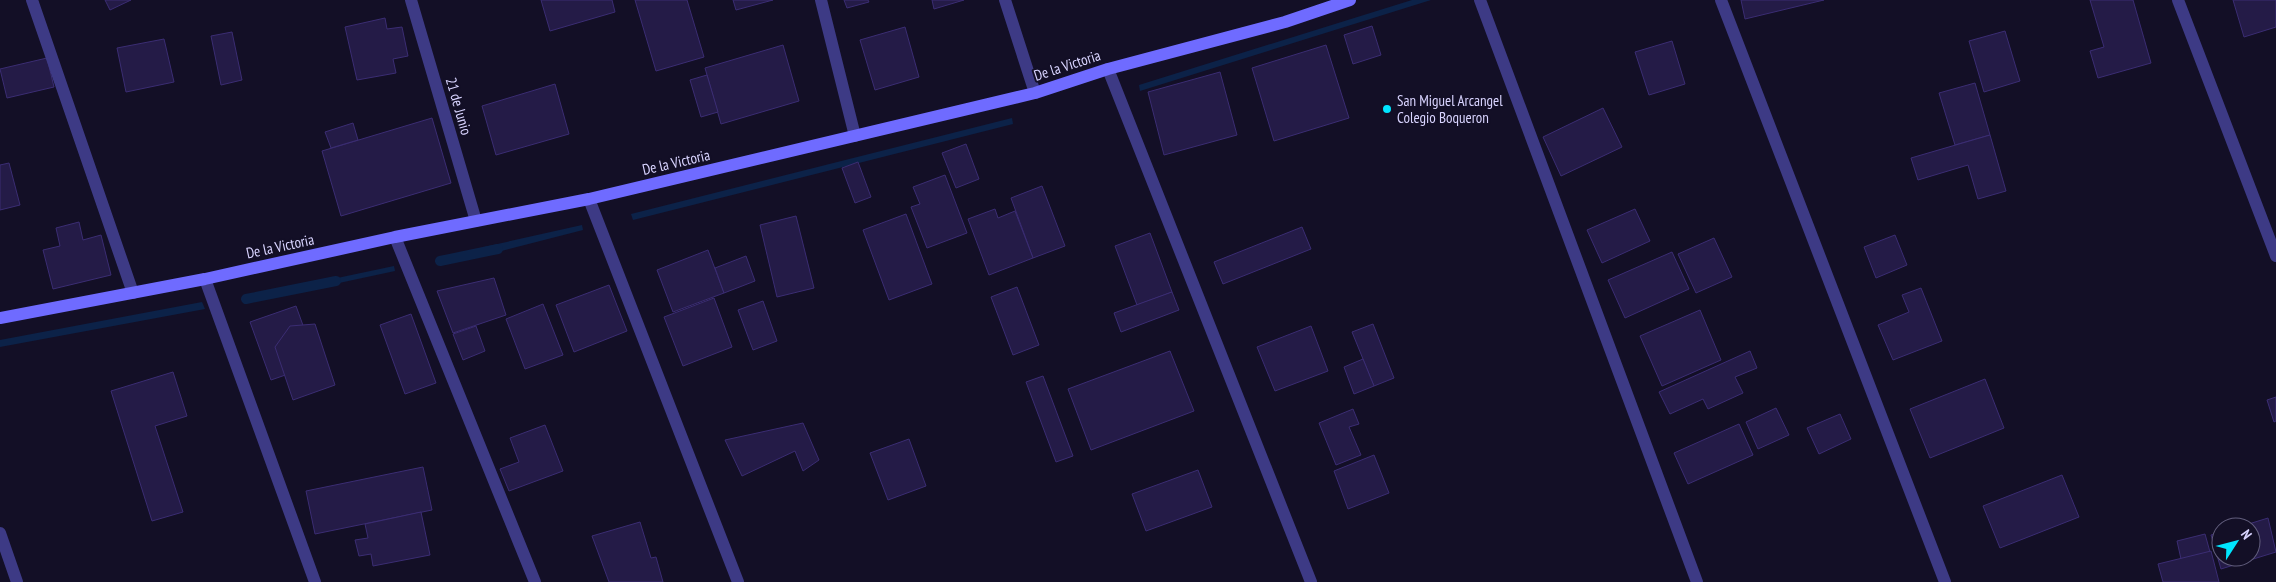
<svg xmlns="http://www.w3.org/2000/svg" width="2276" height="582" font-family="'PT Sans Narrow',sans-serif">
<style>
.water{fill:#0c2248}
.lines{fill:none;stroke-linecap:round;stroke-linejoin:round}
.stream{stroke:#0c2248;stroke-width:10}
.building{fill:#241b47;stroke:#3b2d73}
.service{stroke:#3d3a85;stroke-width:12}
.minor{stroke:#3d3a85;stroke-width:12}
.secondary{stroke:#6f6bff;stroke-width:12}
.poi-dot{fill:#00e5ff;stroke:#130f26;stroke-width:2}
.labels{text-anchor:middle;dominant-baseline:central;stroke-width:4;stroke-linejoin:round;paint-order:stroke}
.street-label{font-size:15px;fill:#d9d4ff;stroke:#130f26}
.poi-label{font-size:15px;fill:#d9d4ff;stroke:#130f26;text-anchor:start}
</style>
<rect width="100%" height="100%" fill="#130f26"/>
<g class="water">
<path d="M 1412,0 L 1431,0 L 1140,91 L 1139,85 Z"/>
<path d="M 1012,118 L 1013,124 L 633,220 L 631,214 Z"/>
<path d="M 582,225 L 583,230 L 486,255 L 484,247 Z"/>
<path d="M 394,266 L 395,271 L 325,286 L 323,281 Z"/>
<path d="M 202,302 L 205,309 L 0,347 L 0,340 Z"/>
</g>
<g class="lines">
<g class="stream">
<path d="M 440,261 L 498,249"/>
<path d="M 246,299 L 336,281"/>
</g>
</g>
<g class="building">
<path d="M 105,0 L 131,0 L 110,10 Z"/>
<path d="M 541,0 L 612,0 L 615,12 L 550,31 Z"/>
<path d="M 635,0 L 687,0 L 704,57 L 656,71 Z"/>
<path d="M 733,0 L 773,0 L 736,10 Z"/>
<path d="M 844,0 L 868,0 L 869,2 L 847,8 Z"/>
<path d="M 932,0 L 964,0 L 934,9 Z"/>
<path d="M 1741,0 L 1824,0 L 1745,19 Z"/>
<path d="M 2090,0 L 2133,0 L 2151,63 L 2098,78 L 2090,51 L 2104,47 Z"/>
<path d="M 2233,0 L 2276,0 L 2276,27 L 2244,37 Z"/>
<path d="M 385,18 L 387,29 L 402,27 L 408,56 L 393,59 L 396,73 L 357,80 L 345,27 Z"/>
<path d="M 1372,26 L 1381,55 L 1353,64 L 1344,35 Z"/>
<path d="M 905,27 L 919,77 L 875,90 L 860,40 Z"/>
<path d="M 2005,31 L 2020,81 L 1984,92 L 1969,41 Z"/>
<path d="M 232,32 L 242,80 L 221,85 L 211,36 Z"/>
<path d="M 164,39 L 174,82 L 126,92 L 117,48 Z"/>
<path d="M 1672,41 L 1685,84 L 1649,95 L 1635,52 Z"/>
<path d="M 783,45 L 799,101 L 721,124 L 705,68 Z"/>
<path d="M 1326,45 L 1349,118 L 1274,141 L 1252,68 Z"/>
<path d="M 47,58 L 54,87 L 7,98 L 0,69 Z"/>
<path d="M 1220,72 L 1237,135 L 1164,155 L 1148,92 Z"/>
<path d="M 707,75 L 718,112 L 701,117 L 690,80 Z"/>
<path d="M 1975,83 L 1990,135 L 1955,145 L 1939,93 Z"/>
<path d="M 555,84 L 569,134 L 496,155 L 482,106 Z"/>
<path d="M 1603,108 L 1622,147 L 1561,176 L 1543,137 Z"/>
<path d="M 432,118 L 451,183 L 341,216 L 322,151 Z"/>
<path d="M 353,123 L 358,140 L 331,148 L 325,132 Z"/>
<path d="M 1990,135 L 2006,191 L 1978,199 L 1968,165 L 1918,180 L 1911,158 Z"/>
<path d="M 966,144 L 979,179 L 956,188 L 942,153 Z"/>
<path d="M 858,162 L 871,197 L 855,203 L 842,168 Z"/>
<path d="M 9,163 L 20,205 L 0,210 L 0,165 Z"/>
<path d="M 945,175 L 967,233 L 927,248 L 911,207 L 920,204 L 913,187 Z"/>
<path d="M 1042,186 L 1065,246 L 1033,258 L 1011,198 Z"/>
<path d="M 995,209 L 998,218 L 1015,211 L 1033,258 L 989,275 L 968,219 Z"/>
<path d="M 1635,209 L 1650,241 L 1602,263 L 1587,230 Z"/>
<path d="M 906,214 L 932,284 L 889,300 L 863,230 Z"/>
<path d="M 796,216 L 814,288 L 777,297 L 760,225 Z"/>
<path d="M 79,222 L 83,240 L 101,235 L 111,275 L 53,289 L 43,250 L 60,246 L 56,228 Z"/>
<path d="M 1302,227 L 1311,249 L 1223,284 L 1214,262 Z"/>
<path d="M 1150,233 L 1172,292 L 1137,305 L 1115,246 Z"/>
<path d="M 1895,235 L 1907,265 L 1876,278 L 1864,247 Z"/>
<path d="M 1714,238 L 1732,277 L 1696,293 L 1678,254 Z"/>
<path d="M 708,250 L 724,293 L 673,312 L 657,270 Z"/>
<path d="M 1672,252 L 1689,289 L 1625,318 L 1608,280 Z"/>
<path d="M 746,256 L 755,281 L 724,293 L 715,268 Z"/>
<path d="M 494,278 L 506,315 L 453,333 L 437,291 Z"/>
<path d="M 609,285 L 627,331 L 574,352 L 556,305 Z"/>
<path d="M 1017,287 L 1039,345 L 1013,355 L 991,297 Z"/>
<path d="M 1921,288 L 1942,341 L 1893,360 L 1878,325 L 1909,312 L 1902,295 Z"/>
<path d="M 1172,292 L 1179,310 L 1121,332 L 1114,313 Z"/>
<path d="M 714,298 L 732,347 L 683,366 L 664,317 Z"/>
<path d="M 763,301 L 777,341 L 753,350 L 738,310 Z"/>
<path d="M 543,304 L 563,355 L 525,369 L 506,319 Z"/>
<path d="M 296,306 L 317,364 L 271,380 L 250,322 Z"/>
<path d="M 1700,310 L 1721,360 L 1662,386 L 1640,336 Z"/>
<path d="M 411,314 L 436,383 L 405,394 L 380,325 Z"/>
<path d="M 315,324 L 335,385 L 293,400 L 275,347 L 290,326 Z"/>
<path d="M 1373,324 L 1394,378 L 1374,386 L 1352,332 Z"/>
<path d="M 476,326 L 485,351 L 463,360 L 453,334 Z"/>
<path d="M 1311,326 L 1328,371 L 1275,391 L 1257,347 Z"/>
<path d="M 1170,351 L 1194,411 L 1091,450 L 1068,389 Z"/>
<path d="M 1750,351 L 1757,368 L 1735,377 L 1743,393 L 1708,409 L 1703,399 L 1670,414 L 1659,392 Z"/>
<path d="M 1363,359 L 1374,386 L 1354,394 L 1344,367 Z"/>
<path d="M 173,372 L 187,416 L 155,426 L 183,512 L 152,521 L 111,391 Z"/>
<path d="M 1043,376 L 1073,456 L 1056,462 L 1026,382 Z"/>
<path d="M 1985,379 L 2004,428 L 1930,458 L 1910,409 Z"/>
<path d="M 2276,397 L 2276,421 L 2274,422 L 2267,400 Z"/>
<path d="M 1776,408 L 1789,435 L 1758,449 L 1746,422 Z"/>
<path d="M 1353,409 L 1359,424 L 1349,427 L 1361,455 L 1336,465 L 1319,423 Z"/>
<path d="M 1840,414 L 1851,439 L 1819,454 L 1807,428 Z"/>
<path d="M 803,423 L 819,460 L 803,471 L 795,451 L 742,476 L 725,440 Z"/>
<path d="M 1739,424 L 1753,455 L 1688,484 L 1674,453 Z"/>
<path d="M 545,425 L 563,471 L 509,491 L 500,469 L 519,462 L 510,438 Z"/>
<path d="M 909,439 L 926,486 L 888,500 L 870,453 Z"/>
<path d="M 1374,455 L 1389,493 L 1348,509 L 1334,471 Z"/>
<path d="M 423,467 L 432,510 L 315,534 L 306,491 Z"/>
<path d="M 1198,470 L 1212,507 L 1146,531 L 1132,494 Z"/>
<path d="M 2062,475 L 2079,517 L 2000,548 L 1983,506 Z"/>
<path d="M 421,512 L 430,555 L 373,566 L 371,554 L 359,556 L 355,540 L 368,538 L 365,524 Z"/>
<path d="M 2268,518 L 2276,552 L 2221,569 L 2211,535 L 2221,532 L 2221,557 L 2251,557 L 2251,527 L 2239,527 Z"/>
<path d="M 640,522 L 651,558 L 656,557 L 663,582 L 609,582 L 592,536 Z"/>
<path d="M 2205,534 L 2210,552 L 2181,559 L 2177,541 Z"/>
<path d="M 2211,551 L 2219,582 L 2163,582 L 2158,564 Z"/>
</g>
<g class="lines">
<path class="service" d="M 395,237 L 535,582"/>
<g class="minor">
<path d="M 32,0 L 133,293"/>
<path d="M 411,0 L 476,221"/>
<path d="M 821,0 L 855,136"/>
<path d="M 1005,0 L 1035,93"/>
<path d="M 1480,0 L 1697,582"/>
<path d="M 1721,0 L 1945,582"/>
<path d="M 2178,0 L 2276,256"/>
<path d="M 1108,69 L 1311,582"/>
<path d="M 589,199 L 738,582"/>
<path d="M 205,279 L 315,582"/>
<path d="M 0,533 L 17,582"/>
</g>
<path class="secondary" d="M 0,318 L 205,279 L 395,237 L 589,199 L 1035,93 L 1108,69 L 1285,22 L 1350,0"/>
</g>
<circle class="poi-dot" cx="1387" cy="109" r="5"/>
<g class="labels">
<g class="street-label">
<text transform="translate(1067 65) rotate(-18)">De la Victoria</text>
<text transform="translate(459 106) rotate(74)">21 de Junio</text>
<text transform="translate(676 162) rotate(-13)">De la Victoria</text>
<text transform="translate(280 246) rotate(-12)">De la Victoria</text>
</g>
<g class="poi-label">
<text x="1397" y="100">San Miguel Arcangel<tspan x="1397" dy="17">Colegio Boqueron</tspan></text>
</g>
</g>
<g transform="translate(2236 542) rotate(54)"><circle r="24" fill="#130f26" stroke="#625e7d"/>
<path d="M0-4L9 19L0 12L-9 19Z" fill="#00e5ff"/>
<text y="-8" font-size="14" font-weight="bold" text-anchor="middle" fill="#d9d4ff">N</text>
</g>
</svg>
